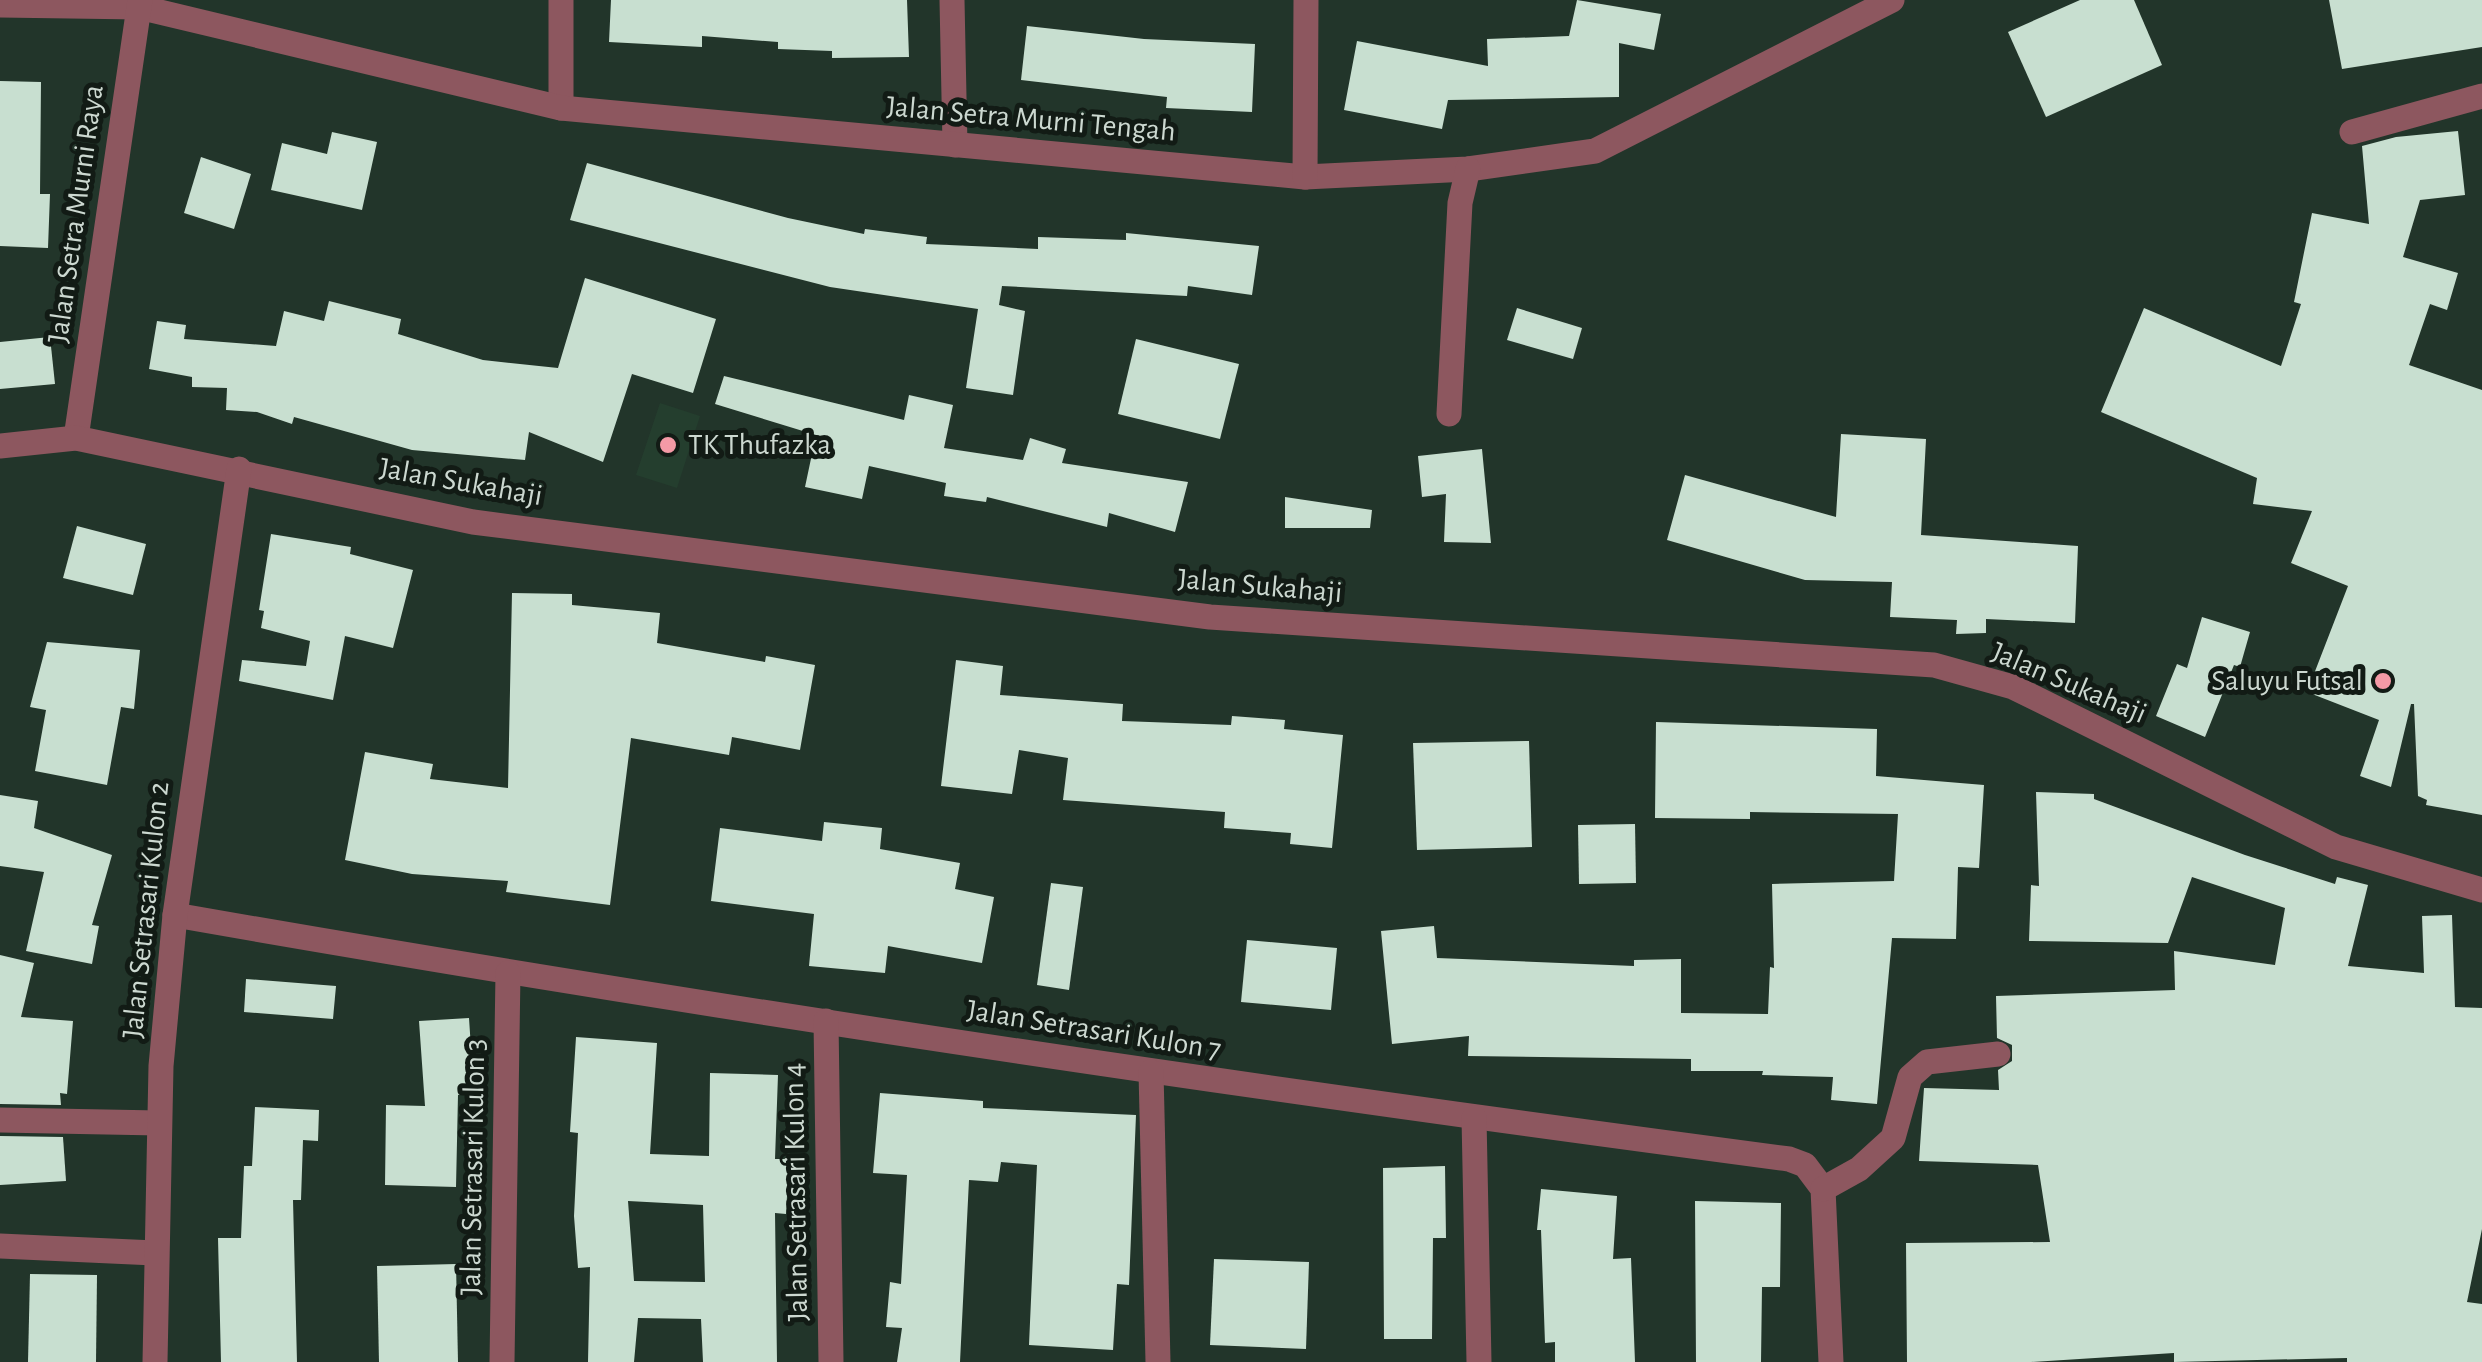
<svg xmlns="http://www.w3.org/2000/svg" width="2482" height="1362" font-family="'Alegreya Sans',sans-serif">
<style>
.built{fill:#243e2e}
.building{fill:#c8dfd0;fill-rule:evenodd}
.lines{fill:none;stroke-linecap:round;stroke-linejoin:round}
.minor{stroke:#8d575f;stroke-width:25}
.poi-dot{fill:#f49aa6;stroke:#121b15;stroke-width:4}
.labels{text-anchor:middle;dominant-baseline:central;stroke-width:10;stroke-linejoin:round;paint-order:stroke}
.street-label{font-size:30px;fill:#ccd8d0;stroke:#121b15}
.poi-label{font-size:30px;fill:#ccd8d0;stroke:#121b15;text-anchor:start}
</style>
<rect width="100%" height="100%" fill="#22352a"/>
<path class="built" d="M 660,403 L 700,416 L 677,488 L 636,475 Z"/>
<g class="building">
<path d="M 611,0 L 907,0 L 909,57 L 832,58 L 832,51 L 778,49 L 778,42 L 702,36 L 702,47 L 609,42 Z"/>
<path d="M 1577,0 L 1661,14 L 1654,50 L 1619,43 L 1619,97 L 1448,100 L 1442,129 L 1344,110 L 1357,41 L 1488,66 L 1487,39 L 1569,36 Z"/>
<path d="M 2080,0 L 2134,0 L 2162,65 L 2046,117 L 2008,32 Z"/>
<path d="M 2329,0 L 2482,0 L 2482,47 L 2342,69 Z"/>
<path d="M 1027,26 L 1144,39 L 1255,44 L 1252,112 L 1166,108 L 1167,97 L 1021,80 Z"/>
<path d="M 0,81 L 41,82 L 40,194 L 50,194 L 48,248 L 0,246 Z"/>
<path d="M 2458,131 L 2465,195 L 2420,200 L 2403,257 L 2458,273 L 2447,310 L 2430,304 L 2409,365 L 2482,390 L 2482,815 L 2426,805 L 2427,800 L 2418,796 L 2414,704 L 2411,704 L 2391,787 L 2360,776 L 2379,720 L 2307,692 L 2348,586 L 2291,563 L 2312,511 L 2253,504 L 2257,478 L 2101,412 L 2144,308 L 2281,366 L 2301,304 L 2294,302 L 2312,213 L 2369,224 L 2362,146 L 2396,137 Z"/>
<path d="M 332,132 L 377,142 L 362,210 L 271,190 L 282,143 L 327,154 Z"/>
<path d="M 201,157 L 251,174 L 234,229 L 184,213 Z"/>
<path d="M 587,163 L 788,218 L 864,234 L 865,229 L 927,237 L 926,244 L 1038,249 L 1038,237 L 1126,240 L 1126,233 L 1259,246 L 1252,295 L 1188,286 L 1187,296 L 1002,286 L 999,305 L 1025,311 L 1013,395 L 966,388 L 978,309 L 830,287 L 570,220 Z"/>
<path d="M 585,278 L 716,319 L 693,393 L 632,374 L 603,462 L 529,432 L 525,460 L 412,450 L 294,417 L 292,424 L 257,412 L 226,410 L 227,388 L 192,387 L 192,377 L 149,369 L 157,321 L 186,325 L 184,339 L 276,346 L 284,311 L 324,321 L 329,301 L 401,319 L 398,334 L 483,360 L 558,368 Z"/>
<path d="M 1517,308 L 1582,328 L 1573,359 L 1507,340 Z"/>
<path d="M 50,337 L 55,384 L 0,389 L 0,342 Z"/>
<path d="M 1136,339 L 1239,364 L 1220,439 L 1118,414 Z"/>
<path d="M 724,376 L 904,420 L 909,395 L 953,405 L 944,448 L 1023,460 L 1030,438 L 1066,449 L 1062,463 L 1188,482 L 1175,532 L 1109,513 L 1107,527 L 987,497 L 986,502 L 944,496 L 946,483 L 869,466 L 862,499 L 805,487 L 816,435 L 715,404 Z"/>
<path d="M 1841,434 L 1926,439 L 1921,535 L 2078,546 L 2075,623 L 1986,619 L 1986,633 L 1956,634 L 1957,620 L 1890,617 L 1892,582 L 1805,580 L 1667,540 L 1685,475 L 1836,517 Z"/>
<path d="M 1482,449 L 1491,543 L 1444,542 L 1446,494 L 1422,497 L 1418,456 Z"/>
<path d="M 1285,497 L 1372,510 L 1370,528 L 1285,528 Z"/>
<path d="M 77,526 L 146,544 L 133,595 L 63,578 Z"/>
<path d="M 271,534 L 351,547 L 350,554 L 413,570 L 393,648 L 345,636 L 333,700 L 239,681 L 242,660 L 306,666 L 310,641 L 261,628 L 264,611 L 259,610 Z"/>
<path d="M 512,593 L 572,594 L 572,605 L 660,613 L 657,643 L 765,662 L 766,656 L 815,665 L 800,750 L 732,737 L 729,755 L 631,738 L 610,905 L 506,892 L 508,881 L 412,874 L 345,860 L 365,752 L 433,764 L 430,779 L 508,788 Z"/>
<path d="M 2202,617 L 2250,632 L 2240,667 L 2234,665 L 2205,737 L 2156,716 L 2177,664 L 2187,668 Z"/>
<path d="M 47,642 L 140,650 L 134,709 L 121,707 L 107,785 L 35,771 L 46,710 L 30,707 Z"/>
<path d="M 956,660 L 1003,666 L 1000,695 L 1123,704 L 1122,721 L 1231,725 L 1232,716 L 1285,720 L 1284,729 L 1343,735 L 1332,848 L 1290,844 L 1291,833 L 1224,828 L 1225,812 L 1063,800 L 1068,758 L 1019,750 L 1012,794 L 941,786 Z"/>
<path d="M 1656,722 L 1877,729 L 1876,776 L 1984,785 L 1979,868 L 1958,867 L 1956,939 L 1892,938 L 1877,1104 L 1831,1100 L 1833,1077 L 1762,1075 L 1763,1071 L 1691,1071 L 1691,1059 L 1468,1056 L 1469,1036 L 1392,1044 L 1381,931 L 1434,926 L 1437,958 L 1634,966 L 1634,960 L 1681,959 L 1681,1013 L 1768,1014 L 1770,967 L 1774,968 L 1772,884 L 1894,881 L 1898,814 L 1750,812 L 1750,819 L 1655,818 Z"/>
<path d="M 1529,741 L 1532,847 L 1417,850 L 1413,743 Z"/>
<path d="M 2036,792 L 2094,794 L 2094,799 L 2245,855 L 2335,884 L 2337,877 L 2368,885 L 2348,966 L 2424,973 L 2422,916 L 2452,915 L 2455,1007 L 2482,1008 L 2482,1229 L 2467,1302 L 2482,1304 L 2482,1362 L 2347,1362 L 2347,1358 L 2174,1362 L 2174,1353 L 2031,1362 L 1907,1362 L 1906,1243 L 2050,1242 L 2038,1165 L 1919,1161 L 1924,1088 L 1999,1090 L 1998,1070 L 2012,1061 L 2012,1045 L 1997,1038 L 1996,996 L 2175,990 L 2174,951 L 2275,965 L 2285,908 L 2192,877 L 2168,943 L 2029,941 L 2031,885 L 2039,886 Z"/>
<path d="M 0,795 L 38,801 L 34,828 L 112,855 L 92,925 L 99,926 L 92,964 L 26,951 L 44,872 L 0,866 Z"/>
<path d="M 824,822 L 882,828 L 880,849 L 960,863 L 955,889 L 994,897 L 982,963 L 888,946 L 885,973 L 809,966 L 814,914 L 711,901 L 720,828 L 822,841 Z"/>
<path d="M 1635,824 L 1636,883 L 1579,884 L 1578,825 Z"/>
<path d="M 1051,883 L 1083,887 L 1069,990 L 1037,985 Z"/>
<path d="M 1247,940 L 1337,948 L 1331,1010 L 1241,1002 Z"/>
<path d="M 0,955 L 34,963 L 21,1017 L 73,1021 L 67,1094 L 60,1093 L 61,1105 L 0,1104 Z"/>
<path d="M 246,979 L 336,986 L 333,1019 L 244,1012 Z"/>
<path d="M 469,1018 L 474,1094 L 458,1095 L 456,1187 L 385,1185 L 386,1105 L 425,1106 L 419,1021 Z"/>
<path d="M 576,1037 L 657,1043 L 650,1154 L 709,1156 L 710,1073 L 778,1075 L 775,1159 L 789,1159 L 786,1214 L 775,1213 L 777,1362 L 703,1362 L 701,1319 L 638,1318 L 634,1362 L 588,1362 L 590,1267 L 578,1268 L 574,1216 L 578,1133 L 570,1132 ZM 628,1201 L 703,1205 L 705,1282 L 634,1281 Z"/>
<path d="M 880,1093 L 983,1101 L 983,1108 L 1136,1115 L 1129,1285 L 1117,1284 L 1113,1350 L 1029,1345 L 1037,1165 L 1001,1162 L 998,1182 L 969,1180 L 960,1362 L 897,1362 L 902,1328 L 886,1327 L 890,1282 L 901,1284 L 907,1175 L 873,1173 Z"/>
<path d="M 255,1107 L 319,1110 L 318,1141 L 303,1140 L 301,1200 L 293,1200 L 297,1362 L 221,1362 L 218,1238 L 241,1238 L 244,1166 L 252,1166 Z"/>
<path d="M 0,1136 L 63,1137 L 66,1181 L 0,1185 Z"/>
<path d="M 1445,1166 L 1446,1238 L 1433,1238 L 1432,1339 L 1384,1339 L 1383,1168 Z"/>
<path d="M 1541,1189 L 1617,1196 L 1613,1259 L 1631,1258 L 1635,1362 L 1555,1362 L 1555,1342 L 1545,1343 L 1541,1230 L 1537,1230 Z"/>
<path d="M 1695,1201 L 1781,1203 L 1780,1287 L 1762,1287 L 1761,1362 L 1696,1362 Z"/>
<path d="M 1214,1259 L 1309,1262 L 1306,1349 L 1210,1345 Z"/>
<path d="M 456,1264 L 458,1362 L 379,1362 L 377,1266 Z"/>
<path d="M 30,1274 L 97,1275 L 96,1362 L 28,1362 Z"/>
</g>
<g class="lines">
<g class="minor">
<path d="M 561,0 L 561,108"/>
<path d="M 952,0 L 955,145"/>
<path d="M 0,5 L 139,7 L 561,108 L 1305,177 L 1468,169 L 1595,151 L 1892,0"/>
<path d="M 2352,132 L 2482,96"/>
<path d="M 1305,177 L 1306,0"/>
<path d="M 1449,414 L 1460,203 L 1468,169"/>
<path d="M 76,438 L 140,0"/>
<path d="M 0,446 L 76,438 L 473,522 L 1210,617 L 1934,665 L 2013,687 L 2336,847 L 2482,890"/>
<path d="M 175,915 C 711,1009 1250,1088 1789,1159 L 1805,1165 L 1823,1189 L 1831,1362"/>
<path d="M 826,1021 L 831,1362"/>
<path d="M 1151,1072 L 1158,1362"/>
<path d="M 1474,1118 L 1479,1362"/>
<path d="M 0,1120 L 159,1123"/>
<path d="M 1823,1189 L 1859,1169 L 1893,1138 L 1910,1077 L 1927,1062 L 1998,1054"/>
<path d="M 0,1246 L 155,1253"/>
<path d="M 155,1362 L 161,1066 L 175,915 L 239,469"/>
<path d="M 502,1362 L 508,973"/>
</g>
</g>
<g class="poi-dot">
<circle cx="668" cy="445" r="10"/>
<circle cx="2383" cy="681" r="10"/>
</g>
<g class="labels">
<g class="street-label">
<text transform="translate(1031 119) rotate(5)">Jalan Setra Murni Tengah</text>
<text transform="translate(76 214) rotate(-82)">Jalan Setra Murni Raya</text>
<text transform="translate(461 482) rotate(10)">Jalan Sukahaji</text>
<text transform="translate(1260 586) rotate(5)">Jalan Sukahaji</text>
<text transform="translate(2069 683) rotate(23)">Jalan Sukahaji</text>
<text transform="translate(146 910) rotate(-84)">Jalan Setrasari Kulon 2</text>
<text transform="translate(1094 1030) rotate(9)">Jalan Setrasari Kulon 7</text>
<text transform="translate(473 1167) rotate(-89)">Jalan Setrasari Kulon 3</text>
<text transform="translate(796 1192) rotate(-91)">Jalan Setrasari Kulon 4</text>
</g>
<g class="poi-label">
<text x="688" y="445">TK Thufazka</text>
<text x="2363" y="681" text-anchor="end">Saluyu Futsal</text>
</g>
</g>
</svg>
